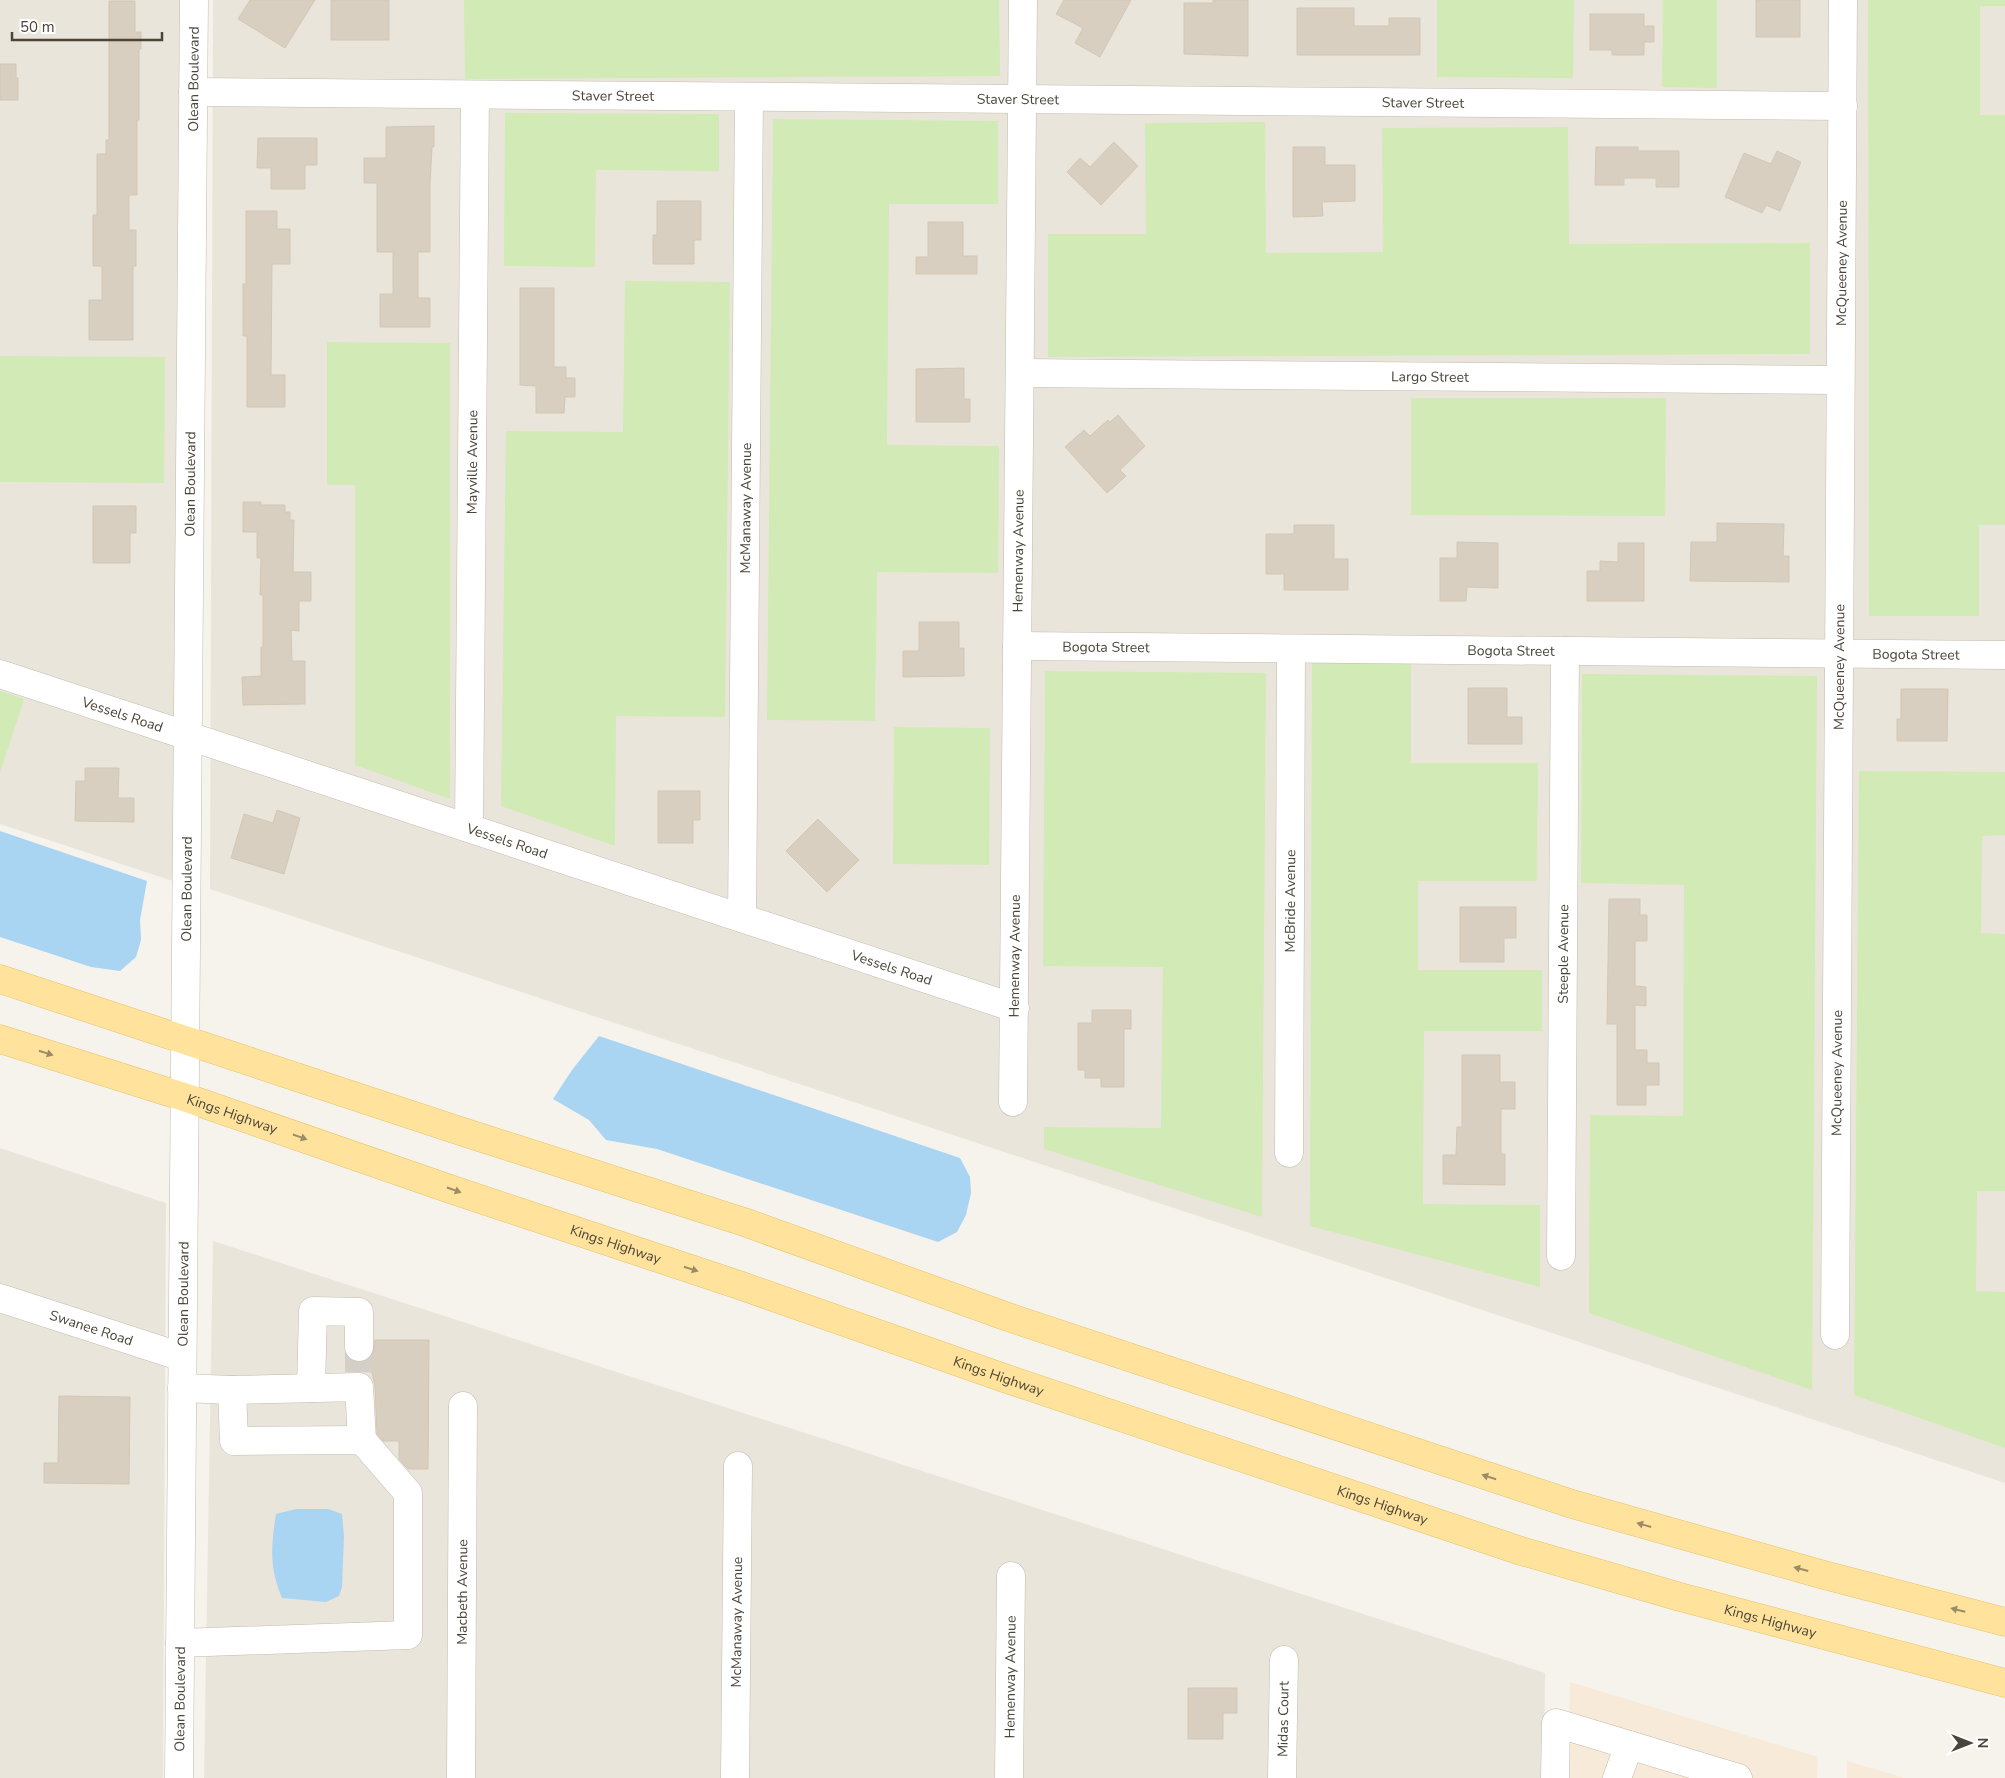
<svg xmlns="http://www.w3.org/2000/svg" width="2005" height="1778" font-family="'Nunito Sans',sans-serif">
<style>
.residential{fill:#eae5da}
.commercial{fill:#f7ead8}
.green{fill:#d2eab5}
.water{fill:#a9d4f2}
.building{fill:#d8cfc1;stroke:#d3c7b4}
.lines{fill:none;stroke-linecap:round;stroke-linejoin:round}
.minor-tunnel{stroke:#d4d0c8;stroke-width:28;stroke-dasharray:28 14;stroke-linecap:butt}
.minor-casing{stroke:#c2bbae;stroke-width:29}
.major-casing{stroke:#e6c16a;stroke-width:29}
.minor{stroke:#fff;stroke-width:28}
.major{stroke:#ffe39c;stroke-width:28}
.oneway{fill:#9c8c66}
.labels{text-anchor:middle;dominant-baseline:central;stroke-width:4;stroke-linejoin:round;paint-order:stroke}
.street-label{font-size:14px;fill:#4b4439;stroke:#fff}
</style>
<rect width="100%" height="100%" fill="#f6f3ec"/>
<g class="residential">
<path d="M 0,0 L 181,0 L 173,881 L 0,824 Z"/>
<path d="M 213,0 L 2005,0 L 2005,1483 L 210,889 Z"/>
<path d="M 0,1148 L 166,1203 L 163,1778 L 0,1778 Z"/>
<path d="M 213,1241 L 1545,1673 L 1544,1778 L 204,1778 Z"/>
</g>
<g class="commercial">
<path d="M 1570,1682 L 1818,1757 L 1817,1778 L 1568,1778 Z"/>
<path d="M 1847,1761 L 1905,1778 L 1847,1778 Z"/>
</g>
<g class="green">
<path d="M 464,0 L 999,0 L 1000,76 L 465,79 Z"/>
<path d="M 1437,0 L 1574,0 L 1573,78 L 1437,77 Z"/>
<path d="M 1663,0 L 1717,0 L 1717,88 L 1662,87 Z"/>
<path d="M 1868,0 L 2005,0 L 2005,6 L 1980,6 L 1980,115 L 2005,115 L 2005,525 L 1979,525 L 1979,616 L 1869,616 Z"/>
<path d="M 505,113 L 719,114 L 719,171 L 596,170 L 595,267 L 504,266 Z"/>
<path d="M 773,119 L 998,121 L 998,204 L 889,204 L 887,445 L 999,446 L 998,573 L 877,572 L 875,721 L 767,720 Z"/>
<path d="M 1265,122 L 1266,253 L 1383,252 L 1382,128 L 1568,127 L 1569,244 L 1810,243 L 1810,354 L 1048,357 L 1048,234 L 1146,234 L 1145,123 Z"/>
<path d="M 625,281 L 730,282 L 725,717 L 616,716 L 615,846 L 501,806 L 506,431 L 623,432 Z"/>
<path d="M 327,342 L 450,343 L 450,799 L 355,765 L 355,485 L 327,485 Z"/>
<path d="M 0,356 L 165,357 L 164,483 L 0,482 Z"/>
<path d="M 1411,398 L 1666,398 L 1665,516 L 1411,515 Z"/>
<path d="M 1312,662 L 1411,662 L 1411,763 L 1538,763 L 1537,881 L 1418,881 L 1418,970 L 1542,970 L 1542,1031 L 1424,1031 L 1423,1204 L 1540,1205 L 1540,1287 L 1310,1226 Z"/>
<path d="M 1045,671 L 1266,673 L 1262,1217 L 1044,1149 L 1044,1127 L 1161,1128 L 1163,967 L 1043,966 Z"/>
<path d="M 1582,674 L 1817,676 L 1812,1390 L 1589,1313 L 1590,1115 L 1683,1116 L 1684,885 L 1581,883 Z"/>
<path d="M 0,691 L 24,699 L 0,773 Z"/>
<path d="M 894,727 L 990,728 L 989,865 L 893,864 Z"/>
<path d="M 1859,771 L 2005,772 L 2005,835 L 1982,836 L 1981,933 L 2005,934 L 2005,1191 L 1977,1191 L 1976,1291 L 2005,1292 L 2005,1448 L 1854,1395 Z"/>
</g>
<g class="water">
<path d="M 0,831 L 147,881 L 140,920 L 141,940 L 136,957 L 120,971 L 91,967 L 0,937 Z"/>
<path d="M 599,1036 L 960,1158 L 970,1177 L 971,1193 L 966,1215 L 957,1232 L 938,1242 L 657,1149 L 606,1140 L 589,1120 L 553,1099 L 572,1070 Z"/>
<path d="M 296,1509 L 328,1509 L 342,1514 L 344,1536 L 342,1587 L 339,1596 L 326,1602 L 282,1598 C 269,1567 271,1547 276,1514 Z"/>
</g>
<g class="building">
<path d="M 250,0 L 315,0 L 285,48 L 238,19 Z"/>
<rect x="331" y="0" width="58" height="40"/>
<path d="M 1064,0 L 1131,0 L 1100,57 L 1075,43 L 1083,28 L 1056,14 Z"/>
<path d="M 1213,0 L 1248,0 L 1248,56 L 1184,54 L 1184,3 L 1213,3 Z"/>
<rect x="1756" y="0" width="44" height="37"/>
<path d="M 109,1 L 135,1 L 135,32 L 141,32 L 141,49 L 139,49 L 139,120 L 137,120 L 137,195 L 129,195 L 129,230 L 136,230 L 136,266 L 133,266 L 133,340 L 89,340 L 89,300 L 102,300 L 102,266 L 93,266 L 93,215 L 97,215 L 97,154 L 106,154 L 106,140 L 109,140 Z"/>
<path d="M 1297,8 L 1354,8 L 1354,26 L 1389,26 L 1389,18 L 1420,18 L 1420,55 L 1297,55 Z"/>
<path d="M 1590,14 L 1644,14 L 1644,26 L 1654,26 L 1654,42 L 1644,42 L 1644,55 L 1612,55 L 1612,50 L 1590,50 Z"/>
<path d="M 0,64 L 16,64 L 16,78 L 18,78 L 18,100 L 0,100 Z"/>
<path d="M 434,126 L 434,147 L 432,147 L 430,183 L 430,252 L 418,252 L 418,298 L 430,298 L 430,327 L 380,327 L 380,294 L 393,294 L 393,252 L 377,252 L 377,183 L 364,183 L 364,158 L 386,158 L 386,127 Z"/>
<path d="M 258,138 L 317,138 L 317,165 L 305,165 L 305,189 L 271,189 L 271,168 L 257,168 Z"/>
<path d="M 1114,142 L 1138,166 L 1101,205 L 1067,172 L 1080,158 L 1090,167 Z"/>
<path d="M 1293,147 L 1325,147 L 1325,165 L 1355,165 L 1355,201 L 1322,202 L 1323,216 L 1293,217 Z"/>
<path d="M 1596,147 L 1638,147 L 1638,151 L 1679,151 L 1679,187 L 1656,187 L 1656,178 L 1624,178 L 1624,185 L 1595,185 Z"/>
<path d="M 1777,151 L 1801,162 L 1780,211 L 1766,205 L 1762,213 L 1725,197 L 1744,153 L 1771,164 Z"/>
<path d="M 657,201 L 701,201 L 701,240 L 694,240 L 694,264 L 653,264 L 653,235 L 657,235 Z"/>
<path d="M 246,211 L 277,211 L 277,229 L 290,229 L 290,264 L 272,264 L 271,375 L 285,375 L 285,407 L 247,407 L 247,336 L 243,336 L 243,284 L 246,284 Z"/>
<path d="M 928,222 L 963,222 L 963,256 L 977,256 L 977,274 L 916,274 L 916,257 L 928,257 Z"/>
<path d="M 520,288 L 554,288 L 554,367 L 566,367 L 566,378 L 575,378 L 575,397 L 565,397 L 564,413 L 536,413 L 536,386 L 520,385 Z"/>
<path d="M 964,368 L 964,399 L 970,399 L 970,422 L 916,422 L 916,369 Z"/>
<path d="M 1118,415 L 1145,446 L 1120,470 L 1126,476 L 1107,493 L 1065,447 L 1084,430 L 1090,436 L 1108,420 L 1110,422 Z"/>
<path d="M 243,502 L 261,502 L 261,505 L 285,505 L 285,512 L 290,512 L 290,520 L 294,520 L 293,572 L 311,572 L 311,601 L 299,601 L 299,631 L 291,630 L 292,661 L 305,661 L 305,704 L 243,705 L 242,677 L 261,676 L 261,647 L 263,647 L 263,595 L 260,595 L 261,558 L 257,558 L 257,532 L 243,532 Z"/>
<path d="M 93,506 L 136,506 L 136,533 L 130,533 L 130,563 L 93,563 Z"/>
<path d="M 1717,523 L 1784,524 L 1783,556 L 1789,556 L 1789,582 L 1690,581 L 1691,542 L 1717,542 Z"/>
<path d="M 1294,525 L 1334,525 L 1334,559 L 1348,559 L 1348,590 L 1284,590 L 1284,574 L 1266,574 L 1266,534 L 1294,534 Z"/>
<path d="M 1457,542 L 1498,543 L 1498,588 L 1467,587 L 1466,601 L 1440,601 L 1440,558 L 1457,558 Z"/>
<path d="M 1618,543 L 1644,543 L 1644,601 L 1587,601 L 1587,571 L 1600,571 L 1600,561 L 1618,562 Z"/>
<path d="M 919,622 L 959,622 L 959,648 L 964,648 L 964,676 L 903,677 L 903,651 L 919,651 Z"/>
<path d="M 1468,688 L 1507,688 L 1507,717 L 1522,717 L 1522,744 L 1468,744 Z"/>
<path d="M 1901,689 L 1948,689 L 1947,741 L 1897,741 L 1897,719 L 1901,719 Z"/>
<path d="M 85,768 L 119,768 L 118,798 L 134,798 L 134,822 L 75,821 L 76,781 L 85,781 Z"/>
<path d="M 658,791 L 700,791 L 700,820 L 693,820 L 693,843 L 658,843 Z"/>
<path d="M 277,810 L 300,818 L 284,874 L 231,858 L 244,814 L 273,823 Z"/>
<path d="M 818,819 L 859,860 L 827,892 L 786,851 Z"/>
<path d="M 1609,899 L 1640,899 L 1640,915 L 1647,915 L 1647,941 L 1635,941 L 1635,986 L 1646,987 L 1646,1006 L 1635,1005 L 1635,1050 L 1647,1050 L 1647,1063 L 1659,1063 L 1659,1085 L 1646,1085 L 1646,1105 L 1617,1105 L 1617,1024 L 1607,1024 Z"/>
<path d="M 1460,907 L 1516,907 L 1516,938 L 1504,938 L 1504,962 L 1460,962 Z"/>
<path d="M 1092,1010 L 1131,1010 L 1131,1029 L 1124,1029 L 1124,1087 L 1101,1087 L 1101,1078 L 1085,1078 L 1085,1070 L 1078,1070 L 1078,1023 L 1092,1023 Z"/>
<path d="M 1462,1055 L 1500,1055 L 1500,1082 L 1515,1082 L 1515,1109 L 1501,1109 L 1501,1154 L 1505,1154 L 1505,1185 L 1443,1184 L 1443,1155 L 1456,1155 L 1457,1127 L 1462,1127 Z"/>
<path d="M 375,1340 L 429,1340 L 428,1469 L 408,1469 L 399,1459 L 399,1441 L 383,1441 L 377,1434 L 375,1386 L 372,1372 L 349,1371 L 349,1358 L 359,1363 L 367,1360 L 373,1354 Z"/>
<path d="M 59,1396 L 130,1397 L 129,1484 L 44,1483 L 44,1463 L 58,1463 Z"/>
<path d="M 1188,1688 L 1237,1688 L 1237,1713 L 1223,1713 L 1223,1739 L 1188,1739 Z"/>
</g>
<g class="lines">
<path class="minor-tunnel" d="M 359,1347 L 359,1372"/>
<defs>
<g id="minor">
<path id="s1" d="M 193,92 L 1843,106"/>
<path id="s2" d="M 1020,373 L 1840,380"/>
<path id="s3" d="M 1017,646 L 2005,655"/>
<path id="s4" d="M 0,674 L 1015,1008"/>
<path id="s5" d="M 469,828 L 475,95"/>
<path id="s6" d="M 742,918 L 749,97"/>
<path id="s7" d="M 1013,1102 L 1023,0"/>
<path id="s8" d="M 1289,1153 L 1291,649"/>
<path id="s9" d="M 1561,1256 L 1565,651"/>
<path id="s10" d="M 0,1298 L 182,1357"/>
<path id="s11" d="M 1835,1335 L 1843,0"/>
<path d="M 311,1388 L 313,1311 L 359,1312 L 359,1347"/>
<path d="M 232,1390 L 359,1387 L 362,1440"/>
<path d="M 180,1643 L 408,1635 L 408,1493 L 362,1440 L 234,1441 L 232,1390 L 182,1388"/>
<path id="s12" d="M 179,1778 L 194,0"/>
<path id="s13" d="M 461,1778 L 463,1406"/>
<path id="s14" d="M 735,1778 L 738,1466"/>
<path id="s15" d="M 1009,1778 L 1011,1576"/>
<path id="s16" d="M 1282,1778 L 1284,1660"/>
<path d="M 1555,1778 L 1556,1723 L 1738,1778"/>
<path d="M 1617,1778 L 1629,1745"/>
</g>
<g id="major">
<path d="M 0,979 L 454,1129 L 744,1222 L 1008,1317 L 1572,1504 L 1824,1575 L 2005,1622"/>
<path id="s17" d="M 0,1039 L 184,1097 L 453,1190 L 739,1285 L 1007,1379 L 1518,1550 L 1680,1597 L 2005,1683"/>
</g>
</defs>
<use href="#minor" class="minor-casing"/>
<use href="#major" class="major-casing"/>
<use href="#minor" class="minor"/>
<use href="#major" class="major"/>
</g>
<defs><path id="oneway-solid" d="M-6-.8H1V-3.2L6.5 0L1 3.2V.8H-6Z" transform="scale(1.25)"/></defs>
<g class="oneway">
<use href="#oneway-solid" transform="translate(46 1053) rotate(18)"/>
<use href="#oneway-solid" transform="translate(300 1137) rotate(19)"/>
<use href="#oneway-solid" transform="translate(454 1190) rotate(19)"/>
<use href="#oneway-solid" transform="translate(691 1269) rotate(18)"/>
<use href="#oneway-solid" transform="translate(1489 1477) rotate(-162)"/>
<use href="#oneway-solid" transform="translate(1644 1525) rotate(-164)"/>
<use href="#oneway-solid" transform="translate(1801 1569) rotate(-165)"/>
<use href="#oneway-solid" transform="translate(1958 1610) rotate(-166)"/>
</g>
<g class="labels">
<g class="street-label">
<text stroke="none"><textPath href="#s12" startOffset="1699">Olean Boulevard</textPath></text>
<text stroke="none"><textPath href="#s1" startOffset="420">Staver Street</textPath></text>
<text stroke="none"><textPath href="#s1" startOffset="825">Staver Street</textPath></text>
<text stroke="none"><textPath href="#s1" startOffset="1230">Staver Street</textPath></text>
<text stroke="none"><textPath href="#s11" startOffset="1072">McQueeney Avenue</textPath></text>
<text stroke="none"><textPath href="#s2" startOffset="410">Largo Street</textPath></text>
<text stroke="none"><textPath href="#s5" startOffset="366">Mayville Avenue</textPath></text>
<text stroke="none"><textPath href="#s12" startOffset="1294">Olean Boulevard</textPath></text>
<text stroke="none"><textPath href="#s6" startOffset="410">McManaway Avenue</textPath></text>
<text stroke="none"><textPath href="#s7" startOffset="551">Hemenway Avenue</textPath></text>
<text stroke="none"><textPath href="#s3" startOffset="89">Bogota Street</textPath></text>
<text stroke="none"><textPath href="#s3" startOffset="494">Bogota Street</textPath></text>
<text stroke="none"><textPath href="#s3" startOffset="899">Bogota Street</textPath></text>
<text stroke="none"><textPath href="#s11" startOffset="668">McQueeney Avenue</textPath></text>
<text stroke="none"><textPath href="#s4" startOffset="129">Vessels Road</textPath></text>
<text stroke="none"><textPath href="#s4" startOffset="534">Vessels Road</textPath></text>
<text stroke="none"><textPath href="#s12" startOffset="889">Olean Boulevard</textPath></text>
<text stroke="none"><textPath href="#s8" startOffset="252">McBride Avenue</textPath></text>
<text stroke="none"><textPath href="#s9" startOffset="302">Steeple Avenue</textPath></text>
<text stroke="none"><textPath href="#s7" startOffset="146">Hemenway Avenue</textPath></text>
<text stroke="none"><textPath href="#s4" startOffset="939">Vessels Road</textPath></text>
<text stroke="none"><textPath href="#s11" startOffset="262">McQueeney Avenue</textPath></text>
<text stroke="none"><textPath href="#s17" startOffset="244">Kings Highway</textPath></text>
<text stroke="none"><textPath href="#s17" startOffset="649">Kings Highway</textPath></text>
<text stroke="none"><textPath href="#s12" startOffset="484">Olean Boulevard</textPath></text>
<text stroke="none"><textPath href="#s10" startOffset="96">Swanee Road</textPath></text>
<text stroke="none"><textPath href="#s17" startOffset="1054">Kings Highway</textPath></text>
<text stroke="none"><textPath href="#s17" startOffset="1459">Kings Highway</textPath></text>
<text stroke="none"><textPath href="#s13" startOffset="186">Macbeth Avenue</textPath></text>
<text stroke="none"><textPath href="#s14" startOffset="156">McManaway Avenue</textPath></text>
<text stroke="none"><textPath href="#s17" startOffset="1864">Kings Highway</textPath></text>
<text stroke="none"><textPath href="#s15" startOffset="101">Hemenway Avenue</textPath></text>
<text stroke="none"><textPath href="#s12" startOffset="79">Olean Boulevard</textPath></text>
<text stroke="none"><textPath href="#s16" startOffset="59">Midas Court</textPath></text>
</g>
</g>
<g transform="translate(1970 1743) rotate(90)" stroke="#ffffff" stroke-width="4" paint-order="stroke">
<path d="M0-4L9 19L0 12L-9 19Z" fill="#4b4439"/>
<text y="-8" font-size="14" font-weight="bold" text-anchor="middle" fill="#4b4439">N</text>
</g>
<path d="M12 32v8h150v-8" fill="none" stroke="#4b4439" stroke-width="2.5"/>
<text x="20" y="32" font-size="15" fill="#4b4439" stroke="#ffffff" stroke-width="4" paint-order="stroke">50 m</text>
</svg>
